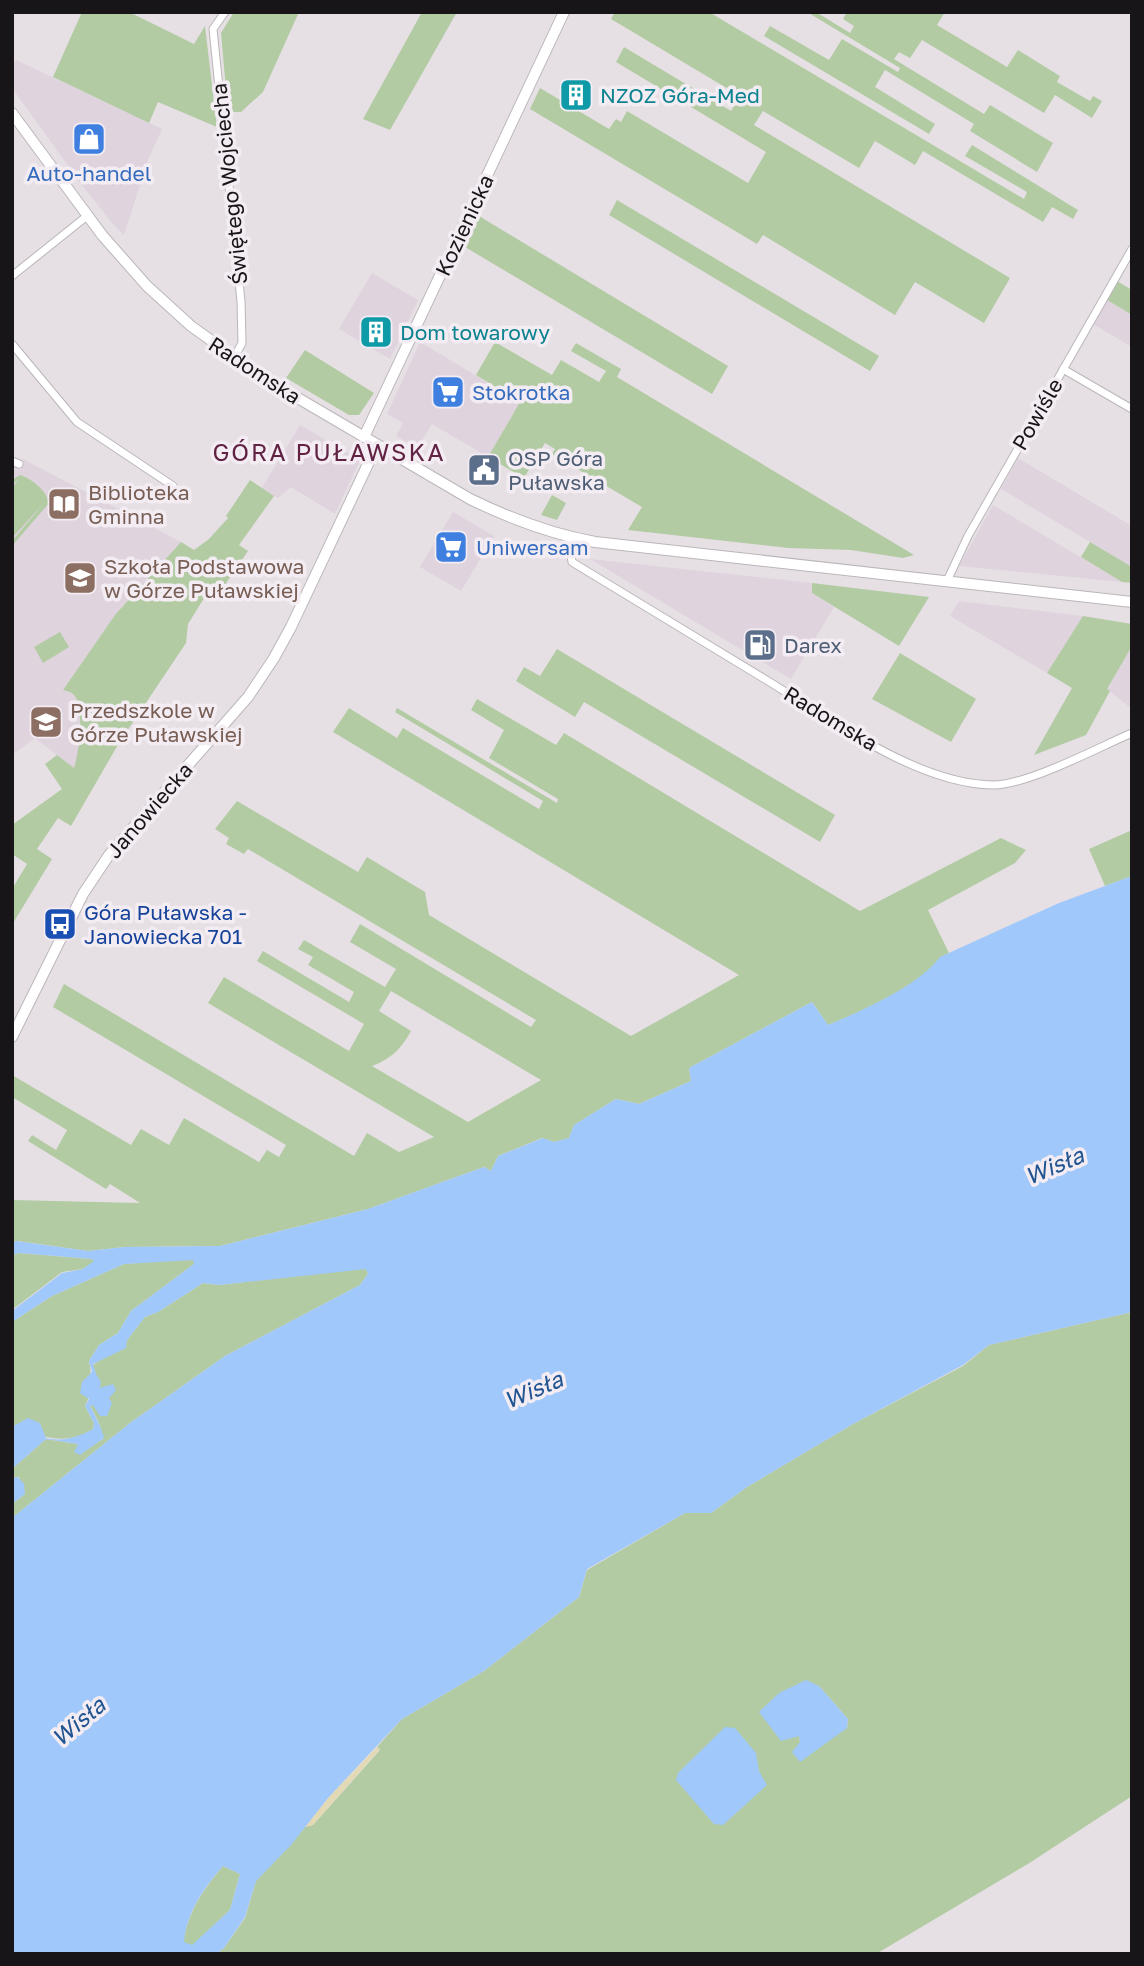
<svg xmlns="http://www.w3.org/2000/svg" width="1144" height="1966" font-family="'Golos Text',sans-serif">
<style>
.built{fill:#dfd3de}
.green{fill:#b2cba3;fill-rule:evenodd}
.sand{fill:#e3d9b4}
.water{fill:#a0c8fb;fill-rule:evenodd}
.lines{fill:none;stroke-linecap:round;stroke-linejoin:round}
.street-casing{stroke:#bbb6bb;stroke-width:9}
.secondary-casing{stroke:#bbb6bb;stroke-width:12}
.street{stroke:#fff;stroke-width:7}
.secondary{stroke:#fff;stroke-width:10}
.labels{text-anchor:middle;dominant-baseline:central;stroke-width:7;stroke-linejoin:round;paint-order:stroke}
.culture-label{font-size:21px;fill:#0d838f;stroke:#f3edf3;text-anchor:start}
.shop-label{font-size:21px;fill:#366cbe;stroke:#f3edf3;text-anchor:start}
.street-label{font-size:21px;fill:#171517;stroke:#f3edf3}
.service-label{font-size:21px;fill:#4e5e75;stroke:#f3edf3;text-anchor:start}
.education-label{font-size:21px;fill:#785e54;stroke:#f3edf3;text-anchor:start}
.transit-label{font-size:21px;fill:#164399;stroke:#f3edf3;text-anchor:start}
.water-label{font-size:23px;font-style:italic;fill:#215491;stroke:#f3edf3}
.quarter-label{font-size:24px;letter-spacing:2px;fill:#612243;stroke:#f3edf3}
</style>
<rect width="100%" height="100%" fill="#e6e0e5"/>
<g class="built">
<path d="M 16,60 L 162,129 L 148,160 L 124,235 L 113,224 L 82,185 L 12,88 L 12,64 Z"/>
<path d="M 372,273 L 418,300 L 390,359 L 339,329 Z"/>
<path d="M 1107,300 L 1132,315 L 1132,347 L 1093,324 Z"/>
<path d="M 420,342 L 520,402 L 488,457 L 432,424 L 417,448 L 396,436 L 403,423 L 387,414 Z"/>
<path d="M 300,425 L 360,460 L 335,514 L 291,487 L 278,498 L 262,488 Z"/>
<path d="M 1018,458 L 1132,526 L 1132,567 L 1001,489 Z"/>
<path d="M 23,459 L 181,542 L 115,615 L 63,690 L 74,695 L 80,707 L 79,754 L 75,769 L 35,738 L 12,755 L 12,653 L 14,651 L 12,648 L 12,468 Z"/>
<path d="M 993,505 L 1122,582 L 959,566 Z"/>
<path d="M 453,512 L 494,536 L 461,591 L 420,567 Z"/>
<path d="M 590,559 L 812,583 L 812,593 L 834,607 L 791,679 Z"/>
<path d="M 959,601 L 1083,616 L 1047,673 L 950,616 Z"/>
<path d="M 1132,646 L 1132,709 L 1107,689 Z"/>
</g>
<g class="green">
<path d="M 82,12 L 129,12 L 194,44 L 205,26 L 217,127 L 158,102 L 149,123 L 53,77 Z"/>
<path d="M 234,12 L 299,12 L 263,92 L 241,112 L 228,112 L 221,33 Z"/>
<path d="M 422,12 L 457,12 L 390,130 L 363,119 Z"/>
<path d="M 615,12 L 660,12 L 664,14 L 665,12 L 709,12 L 1024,199 L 1027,192 L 965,156 L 972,145 L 1078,210 L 1073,219 L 1052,207 L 1043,222 L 923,151 L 915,165 L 875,141 L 859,168 L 763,111 L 754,125 L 1010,278 L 984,323 L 915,282 L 895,315 L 763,235 L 757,244 L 530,109 L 540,88 L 609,129 L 616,119 L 621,122 L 627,111 L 748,183 L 766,152 L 616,62 L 624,47 L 731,111 L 740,96 L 611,19 Z"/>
<path d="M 807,12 L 816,12 L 850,33 L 854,26 L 843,19 L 847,12 L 945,12 L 937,25 L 1007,67 L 1018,50 L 1060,76 L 1057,82 L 1090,101 L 1093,96 L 1102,101 L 1092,118 L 1055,95 L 1044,113 L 922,40 L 910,58 L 899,52 L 894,59 L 984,114 L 990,105 L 1053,143 L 1037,172 L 970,131 L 974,124 L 885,70 L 875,87 L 935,124 L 929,134 L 764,36 L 770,26 L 829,60 L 842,39 L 898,72 L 900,68 Z"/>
<path d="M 617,200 L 879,356 L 870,371 L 609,215 Z"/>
<path d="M 479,216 L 728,366 L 712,394 L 465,247 Z"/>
<path d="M 1117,281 L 1132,290 L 1132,315 L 1107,300 Z"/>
<path d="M 495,342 L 552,375 L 561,360 L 599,382 L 606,371 L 571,351 L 576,343 L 621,369 L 617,377 L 914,555 L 903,558 L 851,550 L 788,548 L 628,530 L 642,507 L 552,454 L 555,449 L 545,443 L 524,478 L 488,457 L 520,402 L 476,375 Z"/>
<path d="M 305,350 L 374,393 L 359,415 L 349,415 L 286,378 Z"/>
<path d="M 20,475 C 31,478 47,491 49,503 L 12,546 L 12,541 L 45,502 L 12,538 L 12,488 L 19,479 L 12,485 L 12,480 Z"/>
<path d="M 250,480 L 274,496 L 239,545 L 248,551 L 220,592 L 211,587 L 188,624 L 186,643 L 119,743 L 71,826 L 58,818 L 37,849 L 52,859 L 12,925 L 12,889 L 27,864 L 12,854 L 12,825 L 62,789 L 45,764 L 57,755 L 74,768 C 79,753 85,707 74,695 C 71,692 66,691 63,690 L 115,615 L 181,542 L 194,550 L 209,539 L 228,518 L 226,516 Z"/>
<path d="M 552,495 L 566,503 L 557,520 L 541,515 Z"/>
<path d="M 1090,542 L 1132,567 L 1132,583 L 1122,582 L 1081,557 Z"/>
<path d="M 812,583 L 929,597 L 899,646 L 812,593 Z"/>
<path d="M 1083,616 L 1132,624 L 1132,646 L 1107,689 L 1110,691 L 1086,735 L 1034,755 L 1072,688 L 1047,673 Z"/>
<path d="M 60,632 L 69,647 L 43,663 L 34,647 Z"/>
<path d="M 557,649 L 835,815 L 820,842 L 584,702 L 575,717 L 516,681 L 524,667 L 540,676 Z"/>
<path d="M 900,653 L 976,699 L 951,742 L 872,699 Z"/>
<path d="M 477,699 L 556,745 L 564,733 L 860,911 L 1001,838 L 1026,850 L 1015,863 L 928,910 L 949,953 C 939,957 937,964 929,970 C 902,993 860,1012 828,1025 L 812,1002 L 689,1068 L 691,1081 L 639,1104 L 616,1099 L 574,1125 L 569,1138 L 554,1142 L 542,1138 L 498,1156 L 491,1171 L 484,1167 L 368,1209 L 220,1246 L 125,1247 L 88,1251 L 17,1241 L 12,1243 L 12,1200 L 140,1203 L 110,1184 L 106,1189 L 28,1141 L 32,1135 L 56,1150 L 67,1130 L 12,1097 L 12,1075 L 131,1145 L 141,1129 L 169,1145 L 184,1118 L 259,1162 L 267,1150 L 279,1157 L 286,1145 L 53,1007 L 64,984 L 354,1156 L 367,1133 L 399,1152 L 434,1137 L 208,1003 L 224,977 L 349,1051 L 364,1024 L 257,961 L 263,951 L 349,1002 L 354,992 L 308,965 L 313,957 L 298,949 L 304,940 L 385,987 L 396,969 L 350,942 L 360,924 L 531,1027 L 536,1020 L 248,849 L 244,854 L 226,844 L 229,838 L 215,829 L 237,801 L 358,872 L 367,857 L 425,892 L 429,915 L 631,1036 L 739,975 L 333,732 L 349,708 L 397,738 L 403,728 L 539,809 L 543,801 L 395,712 L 397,708 L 557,803 L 558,799 L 489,758 L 504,730 L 471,710 ZM 391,991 L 541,1080 L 468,1122 L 372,1066 C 391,1059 401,1049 411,1031 L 379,1011 Z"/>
<path d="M 1132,830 L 1132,876 L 1105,886 L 1089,849 Z"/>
<path d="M 19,1253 L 92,1259 L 95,1261 L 83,1269 L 62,1272 L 12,1310 L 12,1255 Z"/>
<path d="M 174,1260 L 194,1260 L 194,1264 L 131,1311 L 118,1333 L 99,1345 L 89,1361 C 92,1374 92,1394 85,1406 L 94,1423 L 93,1429 C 64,1447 42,1436 12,1427 L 12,1322 L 52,1296 L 124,1264 Z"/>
<path d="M 366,1268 L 368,1274 L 360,1285 L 225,1356 L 130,1423 L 12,1518 L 12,1504 L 25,1494 L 19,1477 L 12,1478 L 12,1469 L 46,1439 L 78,1444 L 80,1454 L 103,1439 C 103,1430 95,1414 90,1406 L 92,1405 L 100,1389 L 93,1365 L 127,1340 L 145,1317 L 158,1312 L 203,1283 L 219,1285 Z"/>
<path d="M 1132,1312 L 1132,1796 L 1031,1862 L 876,1954 L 216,1954 L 224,1948 L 245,1918 L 256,1881 L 305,1827 L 313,1825 L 380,1750 L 377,1747 L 402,1719 L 484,1671 L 579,1597 L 587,1570 L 685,1513 L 711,1513 L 747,1487 L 853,1424 L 963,1366 L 989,1345 ZM 819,1686 L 848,1719 L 847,1728 L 800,1742 L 799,1735 Z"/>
<path d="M 223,1866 L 240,1874 L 230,1910 L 192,1946 L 183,1942 C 189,1910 202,1891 223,1866 Z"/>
</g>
<path class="sand" d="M 377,1747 L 380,1749 L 313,1825 L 305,1827 L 328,1798 Z"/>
<g class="water">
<path d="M 1132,876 L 1132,1312 L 989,1345 L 963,1365 L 853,1424 L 747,1487 L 711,1513 L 685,1513 L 587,1569 L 579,1597 L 484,1671 L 402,1719 L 328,1798 L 291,1845 L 256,1881 L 245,1917 L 224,1948 L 216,1954 L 12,1954 L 12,1518 L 130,1423 L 225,1356 L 360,1285 L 368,1274 L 366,1269 L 219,1285 L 203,1283 L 158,1312 L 145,1317 L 127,1340 L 126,1348 L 93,1364 L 96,1374 L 101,1382 L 100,1388 L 113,1384 L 116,1390 L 109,1398 L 112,1403 L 107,1416 L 100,1416 L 93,1405 L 90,1406 C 94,1413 103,1431 104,1438 L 80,1455 L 74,1452 L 78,1444 L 46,1439 L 12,1469 L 12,1427 L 28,1418 L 40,1423 L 46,1438 C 62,1442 79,1437 93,1429 L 94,1423 L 85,1406 L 89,1399 L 80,1393 L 82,1382 L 92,1372 L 89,1361 L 99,1345 L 118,1333 L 131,1311 L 194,1264 L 193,1260 L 124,1264 L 52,1296 L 12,1322 L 12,1311 L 62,1273 L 83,1269 L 94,1261 L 92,1259 L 19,1253 L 12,1255 L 12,1243 L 16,1241 L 88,1251 L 125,1247 L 220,1246 L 368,1209 L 484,1167 L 491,1171 L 498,1156 L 543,1138 L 554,1142 L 569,1138 L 574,1125 L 616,1099 L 639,1104 L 691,1081 L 689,1068 L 812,1002 L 828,1025 C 863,1010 917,987 940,957 L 1059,903 ZM 223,1866 L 240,1874 L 230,1910 L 192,1945 L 184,1942 C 187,1912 203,1889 223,1866 Z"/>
<path d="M 18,1477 L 24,1484 L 25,1494 L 12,1504 L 12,1478 Z"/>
<path d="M 806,1680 L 819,1686 L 848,1719 L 847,1728 L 800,1762 L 792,1752 L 800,1742 L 799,1736 L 781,1741 L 759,1712 L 779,1693 Z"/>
<path d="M 725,1727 L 735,1728 L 756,1753 L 759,1771 L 767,1785 L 723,1825 L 714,1824 L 676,1780 L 678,1773 Z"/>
</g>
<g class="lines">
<defs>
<g id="street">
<path d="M 225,12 L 213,29 L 241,301 L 242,343 L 234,358"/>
<path d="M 12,276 L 87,216"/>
<path d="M 12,344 L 77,422 L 173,486"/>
<path d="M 1063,369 L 1132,409"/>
<path d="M 12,461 L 19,464"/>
<path d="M 568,537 L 572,562 C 637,602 703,641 768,681 C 832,720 917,784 993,785 C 1028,785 1097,748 1132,733"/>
<path d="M 947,581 L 968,536 L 1132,249"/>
</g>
<g id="secondary">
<path d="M 12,113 L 102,235 L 147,286 L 191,326 L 262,377 L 470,499 C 511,519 551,534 595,542 L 1132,602"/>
<path d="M 364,437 L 564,12"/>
<path d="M 12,1037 L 83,894 L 109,855 L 248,697 L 274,658 L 291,627 L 377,445"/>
</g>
</defs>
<use href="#street" class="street-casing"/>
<use href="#secondary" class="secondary-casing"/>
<use href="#street" class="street"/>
<use href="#secondary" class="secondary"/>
</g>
<defs>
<symbol id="building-square" viewBox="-11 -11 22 22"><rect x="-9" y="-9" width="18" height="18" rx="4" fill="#0f9aa8" stroke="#f3edf3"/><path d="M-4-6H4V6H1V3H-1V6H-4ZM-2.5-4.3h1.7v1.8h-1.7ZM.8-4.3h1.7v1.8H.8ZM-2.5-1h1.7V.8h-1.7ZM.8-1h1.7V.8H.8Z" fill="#fff"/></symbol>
<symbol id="shop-square" viewBox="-11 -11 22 22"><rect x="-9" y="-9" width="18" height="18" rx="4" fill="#3f7fe0" stroke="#f3edf3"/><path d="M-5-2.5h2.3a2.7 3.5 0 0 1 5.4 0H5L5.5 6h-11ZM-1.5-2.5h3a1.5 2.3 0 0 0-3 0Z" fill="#fff"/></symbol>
<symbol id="supermarket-square" viewBox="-11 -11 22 22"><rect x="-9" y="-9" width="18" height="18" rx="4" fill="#3f7fe0" stroke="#f3edf3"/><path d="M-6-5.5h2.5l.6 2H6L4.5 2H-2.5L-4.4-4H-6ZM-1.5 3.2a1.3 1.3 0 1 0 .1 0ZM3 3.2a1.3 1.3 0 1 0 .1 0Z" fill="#fff"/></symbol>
<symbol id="civic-square" viewBox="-11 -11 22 22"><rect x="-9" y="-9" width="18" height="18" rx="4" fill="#5c6f8a" stroke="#f3edf3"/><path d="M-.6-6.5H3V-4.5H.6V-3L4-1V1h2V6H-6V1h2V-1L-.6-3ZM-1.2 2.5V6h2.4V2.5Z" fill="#fff"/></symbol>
<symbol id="library-square" viewBox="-11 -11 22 22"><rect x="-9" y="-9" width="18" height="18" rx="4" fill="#8d6e63" stroke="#f3edf3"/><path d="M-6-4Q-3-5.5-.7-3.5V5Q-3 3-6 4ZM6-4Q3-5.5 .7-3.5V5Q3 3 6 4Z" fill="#fff"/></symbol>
<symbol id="school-square" viewBox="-11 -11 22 22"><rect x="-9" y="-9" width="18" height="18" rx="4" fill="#8d6e63" stroke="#f3edf3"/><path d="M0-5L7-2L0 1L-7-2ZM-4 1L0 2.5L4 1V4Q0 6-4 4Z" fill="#fff"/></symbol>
<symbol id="fuel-square" viewBox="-11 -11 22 22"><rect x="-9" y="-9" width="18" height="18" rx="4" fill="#5c6f8a" stroke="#f3edf3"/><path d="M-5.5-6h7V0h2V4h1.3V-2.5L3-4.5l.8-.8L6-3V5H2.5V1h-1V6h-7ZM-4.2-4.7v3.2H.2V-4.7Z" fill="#fff"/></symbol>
<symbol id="bus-square" viewBox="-11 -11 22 22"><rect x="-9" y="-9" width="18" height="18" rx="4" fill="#1a4fb4" stroke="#f3edf3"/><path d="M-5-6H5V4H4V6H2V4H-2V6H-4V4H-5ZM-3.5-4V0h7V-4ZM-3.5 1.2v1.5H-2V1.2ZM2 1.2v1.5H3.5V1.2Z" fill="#fff"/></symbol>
</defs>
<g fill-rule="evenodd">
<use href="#building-square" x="557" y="76" width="38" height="38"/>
<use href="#shop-square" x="70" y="120" width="38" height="38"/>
<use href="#building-square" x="357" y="313" width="38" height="38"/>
<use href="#supermarket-square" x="429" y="373" width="38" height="38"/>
<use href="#civic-square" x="465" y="451" width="38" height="38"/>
<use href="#library-square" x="45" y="485" width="38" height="38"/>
<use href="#supermarket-square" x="432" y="528" width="38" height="38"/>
<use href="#school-square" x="61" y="559" width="38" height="38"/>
<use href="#fuel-square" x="741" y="626" width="38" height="38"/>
<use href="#school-square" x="27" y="703" width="38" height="38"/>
<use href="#bus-square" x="41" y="905" width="38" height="38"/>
</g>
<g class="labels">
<g class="culture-label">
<text x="600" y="95">NZOZ Góra-Med</text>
<text x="400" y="332">Dom towarowy</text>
</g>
<g class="shop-label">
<text x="89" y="173" text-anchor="middle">Auto-handel</text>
<text x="472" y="392">Stokrotka</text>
<text x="476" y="547">Uniwersam</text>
</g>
<g class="street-label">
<text transform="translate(229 184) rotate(-96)">Świętego Wojciecha</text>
<text transform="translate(464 225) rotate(-65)">Kozienicka</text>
<text transform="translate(255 370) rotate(33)">Radomska</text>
<text transform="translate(1037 414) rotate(-60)">Powiśle</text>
<text transform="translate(831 718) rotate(31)">Radomska</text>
<text transform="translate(149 810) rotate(-49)">Janowiecka</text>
</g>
<g class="service-label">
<text x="508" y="458">OSP Góra<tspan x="508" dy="24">Puławska</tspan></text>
<text x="784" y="645">Darex</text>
</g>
<g class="education-label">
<text x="88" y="492">Biblioteka<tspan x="88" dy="24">Gminna</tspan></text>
<text x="104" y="566">Szkoła Podstawowa<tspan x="104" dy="24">w Górze Puławskiej</tspan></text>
<text x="70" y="710">Przedszkole w<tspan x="70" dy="24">Górze Puławskiej</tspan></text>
</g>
<g class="transit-label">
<text x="84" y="912">Góra Puławska -<tspan x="84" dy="24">Janowiecka 701</tspan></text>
</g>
<g class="water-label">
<text transform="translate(1054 1165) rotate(-23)">Wisła</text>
<text transform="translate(533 1389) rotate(-23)">Wisła</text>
<text transform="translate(78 1721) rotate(-40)">Wisła</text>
</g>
<g class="quarter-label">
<text x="329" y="451">GÓRA PUŁAWSKA</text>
</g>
</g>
<rect width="1144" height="1966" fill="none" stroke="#171517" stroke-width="28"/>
</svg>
